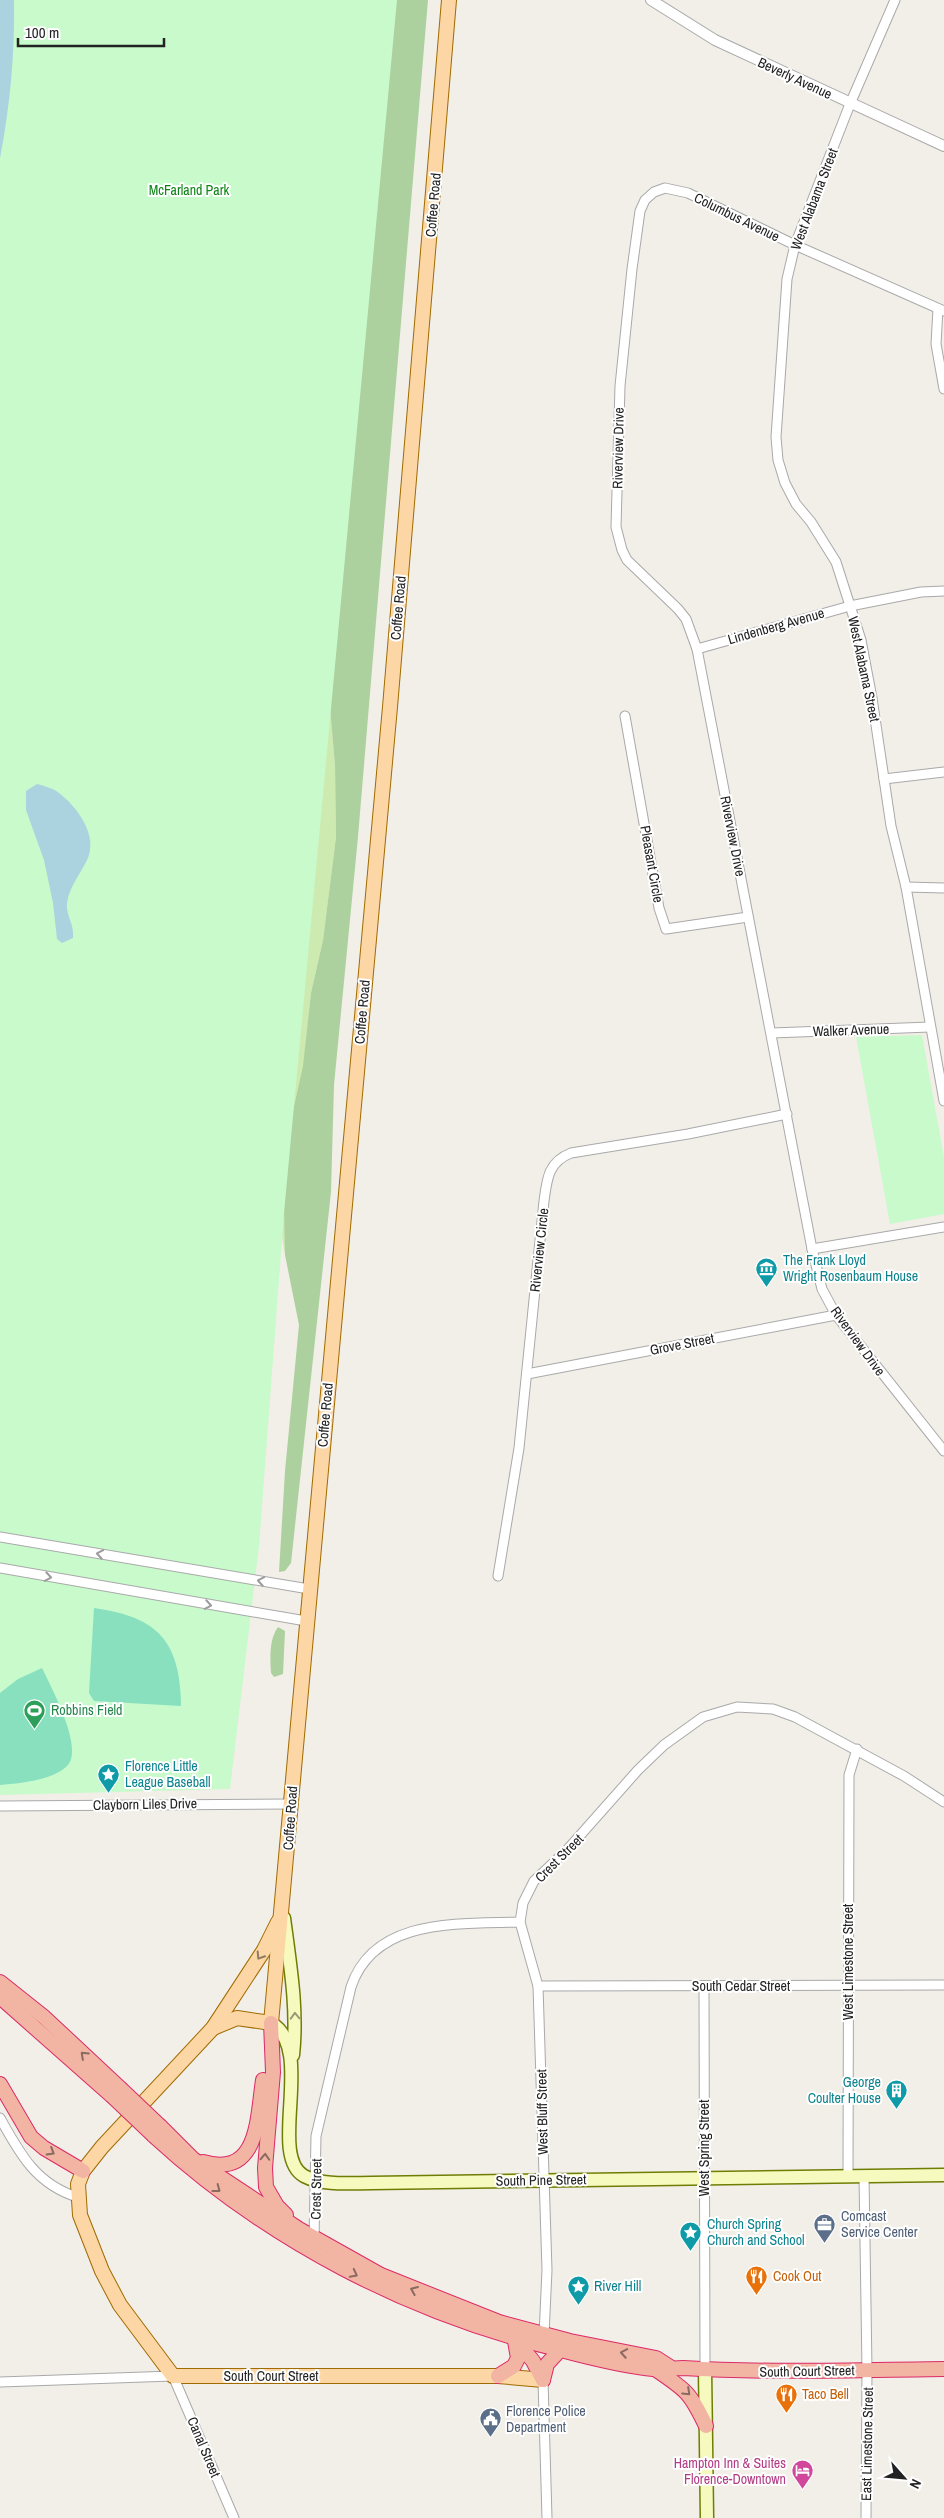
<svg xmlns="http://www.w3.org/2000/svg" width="944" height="2518" font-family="'Archivo Narrow',sans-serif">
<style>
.grass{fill:#cdebb0}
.forest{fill:#add19e}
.park{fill:#c8facc}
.pitch{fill:#88e0be}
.water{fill:#aad3df}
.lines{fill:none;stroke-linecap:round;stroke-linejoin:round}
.minor-casing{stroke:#a9a9a9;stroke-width:11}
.tertiary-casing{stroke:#a9a9a9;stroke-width:12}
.secondary-casing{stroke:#707d05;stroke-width:15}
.primary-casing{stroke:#a06b00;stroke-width:16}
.trunk-casing{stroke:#dc2a67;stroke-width:16}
.minor{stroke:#fff;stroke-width:9}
.tertiary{stroke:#fff;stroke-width:10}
.secondary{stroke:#f7fabf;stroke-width:12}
.primary{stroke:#fcd6a4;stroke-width:14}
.trunk{stroke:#f2b4a3;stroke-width:14}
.trunk-bridge-casing{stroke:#dc2a67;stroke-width:16;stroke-linecap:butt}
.trunk-bridge{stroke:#f2b4a3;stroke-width:14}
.oneway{stroke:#9c9c9c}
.oneway2{stroke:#8f7c63}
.oneway3{stroke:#979978}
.oneway4{stroke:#8a6b62}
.labels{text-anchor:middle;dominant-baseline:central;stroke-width:4;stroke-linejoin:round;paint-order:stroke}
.street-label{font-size:14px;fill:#222;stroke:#fff}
.park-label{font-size:14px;fill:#0c8416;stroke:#fff}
.culture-label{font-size:14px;fill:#0d838f;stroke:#fff;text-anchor:start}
.leisure-label{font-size:14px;fill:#27864d;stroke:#fff;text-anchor:start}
.service-label{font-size:14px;fill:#4e5e75;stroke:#fff;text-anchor:start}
.food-label{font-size:14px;fill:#c56008;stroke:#fff;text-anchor:start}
.hotel-label{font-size:14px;fill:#b23c85;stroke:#fff;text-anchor:end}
</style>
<rect width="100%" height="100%" fill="#f2efe9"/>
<path class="grass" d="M 329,695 L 335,765 L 336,837 L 323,940 L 311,993 L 285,1255 L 277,1205 Z"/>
<g class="forest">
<path d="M 369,0 L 428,0 L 358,837 L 334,1085 L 331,1192 L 291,1563 L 285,1571 L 279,1572 L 285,1471 L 299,1325 L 285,1255 L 283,1156 L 303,1066 L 311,993 L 323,940 L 336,837 L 335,766 L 329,695 Z"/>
<path d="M 278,1627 L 285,1631 L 283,1674 L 274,1677 L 271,1673 C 270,1658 269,1639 278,1627 Z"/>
</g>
<g class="park">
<path d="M 0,0 L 397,0 L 284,1213 L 259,1546 L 230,1789 L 0,1795 Z"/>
<path d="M 922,1035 L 944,1157 L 944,1214 L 890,1224 L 856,1037 Z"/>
</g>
<g class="pitch">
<path d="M 94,1608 C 159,1617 180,1642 181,1706 L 94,1701 L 89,1693 Z"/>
<path d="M 42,1668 C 51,1687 86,1751 66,1767 C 50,1781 20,1783 0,1785 L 0,1693 L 18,1679 Z"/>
</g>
<g class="water">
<path d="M 0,0 L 14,0 C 15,53 10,106 0,158 Z"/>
<path d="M 37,784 C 44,786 53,788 59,793 C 76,806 96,832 89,855 C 83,872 66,889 67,908 C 68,919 74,924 73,938 L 62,943 L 57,939 L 53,903 L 44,860 L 26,810 L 26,791 Z"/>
</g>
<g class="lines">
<defs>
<g id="minor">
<path d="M 895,0 L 850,104 L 795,245 L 787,279 L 776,437 L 778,460 L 785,483 L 796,504 L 811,522 L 836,562 L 861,640 L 872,698 L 891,826 L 906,887 L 944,1101"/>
<path d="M 938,309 L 936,344 L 944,389"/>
<path d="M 944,311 L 795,245 L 688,193 L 665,188 L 654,192 L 645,200 L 640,211 L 632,269 L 620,386 L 616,527 L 622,550 L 627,560 L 678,609 L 686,619 L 697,649 L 812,1249 L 822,1289 L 836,1315 L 944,1451"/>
<path d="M 697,649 L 850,606 L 921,592 L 944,591"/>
<path d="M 625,716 L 659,908 L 666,929 L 748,917"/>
<path d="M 884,779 L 944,772"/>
<path d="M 906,887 L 944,888"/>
<path d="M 772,1033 L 930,1027"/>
<path d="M 812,1249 L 944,1227"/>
<path d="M 527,1374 L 836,1315"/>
<path d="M 0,1537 L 309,1589"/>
<path d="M 0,1568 L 306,1621"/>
<path d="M 498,1576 L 519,1448 L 544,1201 C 547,1179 548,1162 571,1153 L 688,1134 L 787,1114"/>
<path d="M 0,1806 L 290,1804"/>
<path d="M 538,1986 L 944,1985"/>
<path d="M 704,1986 L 705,2369"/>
<path d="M 0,2118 C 20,2154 36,2184 77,2197"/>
<path d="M 848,2176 L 849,1775 L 857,1749"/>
<path d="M 864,2176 L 867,2370 L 866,2518"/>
<path d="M 314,2239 L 316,2136 L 351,1987 C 374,1917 460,1924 520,1922"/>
<path d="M 544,2335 L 547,2270 L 538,1986 L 520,1922 L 523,1903 L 534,1881 L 568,1849 L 638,1770 L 664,1745 L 703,1717 L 737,1707 L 773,1709 L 795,1717 L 904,1776 L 944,1802"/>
<path d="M 543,2380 L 547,2518"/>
<path d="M 0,2382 L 173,2376 L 234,2518"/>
</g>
<path id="tertiary" d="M 651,0 L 715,40 L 944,146"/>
<g id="secondary">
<path d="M 284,1918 C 290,1964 298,2009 293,2055"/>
<path d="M 271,2023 C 316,2048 267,2155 304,2176 C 323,2186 351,2183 372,2183 L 944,2175"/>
<path d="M 705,2369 L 707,2518"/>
</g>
<g id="primary">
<path d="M 278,1922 L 264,1950 L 213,2028 L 102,2147 L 83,2171 L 78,2184 L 80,2215 L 102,2271 L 120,2305 L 173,2376 L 498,2376 L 543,2380"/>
<path d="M 213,2028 L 237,2018 L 271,2023 L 390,707 L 449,0"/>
</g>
<g id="trunk">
<path d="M 0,1982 L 44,2017 L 120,2088"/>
<path d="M 0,1997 L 112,2096"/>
<path d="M 271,2023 L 273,2072 L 265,2168 L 266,2187 L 277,2206 L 286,2215"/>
<path d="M 0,2084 L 31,2137 L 44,2148 L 83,2171"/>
<path d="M 160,2126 L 193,2159 L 299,2229 L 381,2275 L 499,2322 L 570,2341 L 656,2358 L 670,2367"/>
<path d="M 153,2135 C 267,2240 409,2314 561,2350 C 591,2358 622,2366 653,2369 C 663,2370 673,2368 683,2368 C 770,2373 857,2370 944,2369"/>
<path d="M 203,2162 C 259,2178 257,2119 263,2080"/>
<path d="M 514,2338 L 533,2361 L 543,2380"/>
<path d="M 655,2369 C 686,2390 690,2392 706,2426"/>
<path d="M 498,2376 L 514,2366 L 518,2358 L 515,2341"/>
<path d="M 543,2380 L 547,2364 L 560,2350"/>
</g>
</defs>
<use href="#minor" class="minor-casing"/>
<use href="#tertiary" class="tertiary-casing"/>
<use href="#secondary" class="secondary-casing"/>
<use href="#primary" class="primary-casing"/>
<use href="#trunk" class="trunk-casing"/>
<use href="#minor" class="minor"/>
<use href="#tertiary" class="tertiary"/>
<use href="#secondary" class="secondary"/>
<use href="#primary" class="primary"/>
<use href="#trunk" class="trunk"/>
<defs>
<g id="trunk-bridge">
<path d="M 120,2088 L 160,2126"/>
<path d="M 112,2096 L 153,2135"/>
</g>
</defs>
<use href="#trunk-bridge" class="trunk-bridge-casing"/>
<use href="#trunk-bridge" class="trunk-bridge"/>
</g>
<defs><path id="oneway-chevron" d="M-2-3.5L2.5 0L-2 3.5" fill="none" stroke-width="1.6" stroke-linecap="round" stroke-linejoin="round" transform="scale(1.25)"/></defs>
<g class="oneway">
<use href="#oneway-chevron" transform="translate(100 1554) rotate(-170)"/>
<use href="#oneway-chevron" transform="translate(48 1577) rotate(10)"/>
<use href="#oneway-chevron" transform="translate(261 1581) rotate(-170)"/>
<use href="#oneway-chevron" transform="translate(208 1605) rotate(10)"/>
</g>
<use class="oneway2" href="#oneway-chevron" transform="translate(260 1956) rotate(123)"/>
<use class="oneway3" href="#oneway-chevron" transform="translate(295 2016) rotate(-92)"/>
<g class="oneway4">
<use href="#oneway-chevron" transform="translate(84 2055) rotate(-137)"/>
<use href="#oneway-chevron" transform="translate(51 2152) rotate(31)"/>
<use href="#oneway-chevron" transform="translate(265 2157) rotate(-87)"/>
<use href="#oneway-chevron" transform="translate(217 2189) rotate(37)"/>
<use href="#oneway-chevron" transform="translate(354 2274) rotate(27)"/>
<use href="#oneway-chevron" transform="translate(414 2290) rotate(-157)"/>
<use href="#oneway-chevron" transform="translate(624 2353) rotate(-170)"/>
<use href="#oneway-chevron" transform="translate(687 2392) rotate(43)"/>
</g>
<defs>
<symbol id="museum-pin" viewBox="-11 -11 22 30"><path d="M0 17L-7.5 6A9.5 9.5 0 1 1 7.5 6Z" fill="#0f9aa8" stroke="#fff"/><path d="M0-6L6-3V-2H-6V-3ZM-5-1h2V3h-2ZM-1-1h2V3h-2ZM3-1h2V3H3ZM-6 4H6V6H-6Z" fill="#fff"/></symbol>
<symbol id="stadium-pin" viewBox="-11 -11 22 30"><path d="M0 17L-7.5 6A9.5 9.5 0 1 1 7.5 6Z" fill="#2e9e5b" stroke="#fff"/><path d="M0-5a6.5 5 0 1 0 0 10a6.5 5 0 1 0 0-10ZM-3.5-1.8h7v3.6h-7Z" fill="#fff"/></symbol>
<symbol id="sight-pin" viewBox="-11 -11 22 30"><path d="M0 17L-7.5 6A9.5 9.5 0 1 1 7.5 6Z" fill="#0f9aa8" stroke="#fff"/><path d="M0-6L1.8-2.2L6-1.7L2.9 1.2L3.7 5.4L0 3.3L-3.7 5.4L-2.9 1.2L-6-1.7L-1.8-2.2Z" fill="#fff"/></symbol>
<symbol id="building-pin" viewBox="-11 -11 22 30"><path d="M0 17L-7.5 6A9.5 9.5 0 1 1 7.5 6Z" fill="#0f9aa8" stroke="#fff"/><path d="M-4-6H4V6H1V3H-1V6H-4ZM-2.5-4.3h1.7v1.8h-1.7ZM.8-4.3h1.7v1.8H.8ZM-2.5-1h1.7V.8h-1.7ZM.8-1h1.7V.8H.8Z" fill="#fff"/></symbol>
<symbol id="office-pin" viewBox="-11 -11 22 30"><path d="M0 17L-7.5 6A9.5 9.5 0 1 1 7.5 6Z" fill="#5c6f8a" stroke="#fff"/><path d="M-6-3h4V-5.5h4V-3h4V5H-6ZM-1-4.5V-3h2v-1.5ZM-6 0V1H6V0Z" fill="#fff"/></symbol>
<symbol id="restaurant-pin" viewBox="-11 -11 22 30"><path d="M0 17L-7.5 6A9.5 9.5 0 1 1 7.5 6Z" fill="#e8710a" stroke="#fff"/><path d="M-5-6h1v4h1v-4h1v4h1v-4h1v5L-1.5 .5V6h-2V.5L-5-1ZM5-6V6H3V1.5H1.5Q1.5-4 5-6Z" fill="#fff"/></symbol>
<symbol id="civic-pin" viewBox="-11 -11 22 30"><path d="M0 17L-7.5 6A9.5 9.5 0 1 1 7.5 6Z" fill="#5c6f8a" stroke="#fff"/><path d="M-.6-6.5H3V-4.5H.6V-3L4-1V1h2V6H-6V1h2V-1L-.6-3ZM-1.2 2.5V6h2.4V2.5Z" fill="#fff"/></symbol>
<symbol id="hotel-pin" viewBox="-11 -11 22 30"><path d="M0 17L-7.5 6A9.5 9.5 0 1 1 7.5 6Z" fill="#d1479c" stroke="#fff"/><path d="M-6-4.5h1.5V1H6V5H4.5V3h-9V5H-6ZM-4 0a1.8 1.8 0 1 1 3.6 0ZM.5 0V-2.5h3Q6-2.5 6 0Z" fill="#fff"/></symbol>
</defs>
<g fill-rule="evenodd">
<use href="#museum-pin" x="754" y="1256" width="25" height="34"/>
<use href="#stadium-pin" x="22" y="1698" width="25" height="34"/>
<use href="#sight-pin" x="96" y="1762" width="25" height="34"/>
<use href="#building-pin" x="884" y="2078" width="25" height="34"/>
<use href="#office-pin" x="812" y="2212" width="25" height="34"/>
<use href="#sight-pin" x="678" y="2220" width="25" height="34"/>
<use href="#restaurant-pin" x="744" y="2264" width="25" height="34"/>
<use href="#sight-pin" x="566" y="2274" width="25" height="34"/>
<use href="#restaurant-pin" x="774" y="2382" width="25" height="34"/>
<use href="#civic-pin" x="478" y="2406" width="25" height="34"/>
<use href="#hotel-pin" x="790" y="2458" width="25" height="34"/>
</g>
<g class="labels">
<g class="street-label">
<text transform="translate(795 78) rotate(25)">Beverly Avenue</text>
<text transform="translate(814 199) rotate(-69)">West Alabama Street</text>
<text transform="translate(433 205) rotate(-85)">Coffee Road</text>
<text transform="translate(737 217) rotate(26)">Columbus Avenue</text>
<text transform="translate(618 448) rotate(-89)">Riverview Drive</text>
<text transform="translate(398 608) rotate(-85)">Coffee Road</text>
<text transform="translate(776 626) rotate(-16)">Lindenberg Avenue</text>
<text transform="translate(864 669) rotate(78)">West Alabama Street</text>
<text transform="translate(733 836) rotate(79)">Riverview Drive</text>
<text transform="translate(652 864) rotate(80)">Pleasant Circle</text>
<text transform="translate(362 1012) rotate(-85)">Coffee Road</text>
<text transform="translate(851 1030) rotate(-2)">Walker Avenue</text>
<text transform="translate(539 1250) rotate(-84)">Riverview Circle</text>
<text transform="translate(858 1341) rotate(54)">Riverview Drive</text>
<text transform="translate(682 1344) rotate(-11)">Grove Street</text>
<text transform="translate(325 1415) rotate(-85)">Coffee Road</text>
<text transform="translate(145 1804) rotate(-1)">Clayborn Liles Drive</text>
<text transform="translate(290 1818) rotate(-86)">Coffee Road</text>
<text transform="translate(559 1858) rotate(-45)">Crest Street</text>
<text transform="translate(848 1962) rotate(-90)">West Limestone Street</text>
<text x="741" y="1986">South Cedar Street</text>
<text transform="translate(542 2112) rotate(-91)">West Bluff Street</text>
<text transform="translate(704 2148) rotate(-90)">West Spring Street</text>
<text transform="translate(541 2180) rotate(-1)">South Pine Street</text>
<text transform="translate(316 2189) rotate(-89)">Crest Street</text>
<text transform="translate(807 2371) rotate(-1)">South Court Street</text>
<text x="271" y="2376">South Court Street</text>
<text transform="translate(867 2444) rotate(-89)">East Limestone Street</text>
<text transform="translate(204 2447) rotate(67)">Canal Street</text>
</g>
<g class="park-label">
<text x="189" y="190">McFarland Park</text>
</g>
<g class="culture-label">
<text x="783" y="1260">The Frank Lloyd<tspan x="783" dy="16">Wright Rosenbaum House</tspan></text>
<text x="125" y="1766">Florence Little<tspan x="125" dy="16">League Baseball</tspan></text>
<text x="881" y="2082" text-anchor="end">George<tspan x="881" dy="16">Coulter House</tspan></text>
<text x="707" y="2224">Church Spring<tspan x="707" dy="16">Church and School</tspan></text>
<text x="594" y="2286">River Hill</text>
</g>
<g class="leisure-label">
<text x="51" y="1710">Robbins Field</text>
</g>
<g class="service-label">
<text x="841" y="2216">Comcast<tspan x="841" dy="16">Service Center</tspan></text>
<text x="506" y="2411">Florence Police<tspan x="506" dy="16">Department</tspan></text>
</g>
<g class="food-label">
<text x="773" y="2276">Cook Out</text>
<text x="802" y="2394">Taco Bell</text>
</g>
<g class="hotel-label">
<text x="786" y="2463">Hampton Inn &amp; Suites<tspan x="786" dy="16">Florence-Downtown</tspan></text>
</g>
</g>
<g transform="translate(904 2478) rotate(117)" stroke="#ffffff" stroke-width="4" paint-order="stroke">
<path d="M0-4L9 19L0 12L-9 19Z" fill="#222222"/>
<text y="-8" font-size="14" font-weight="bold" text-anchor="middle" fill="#222222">N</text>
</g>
<path d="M18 38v8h146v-8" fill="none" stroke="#222222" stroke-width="2.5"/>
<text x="25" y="38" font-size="15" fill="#222222" stroke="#ffffff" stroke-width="4" paint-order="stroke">100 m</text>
</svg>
